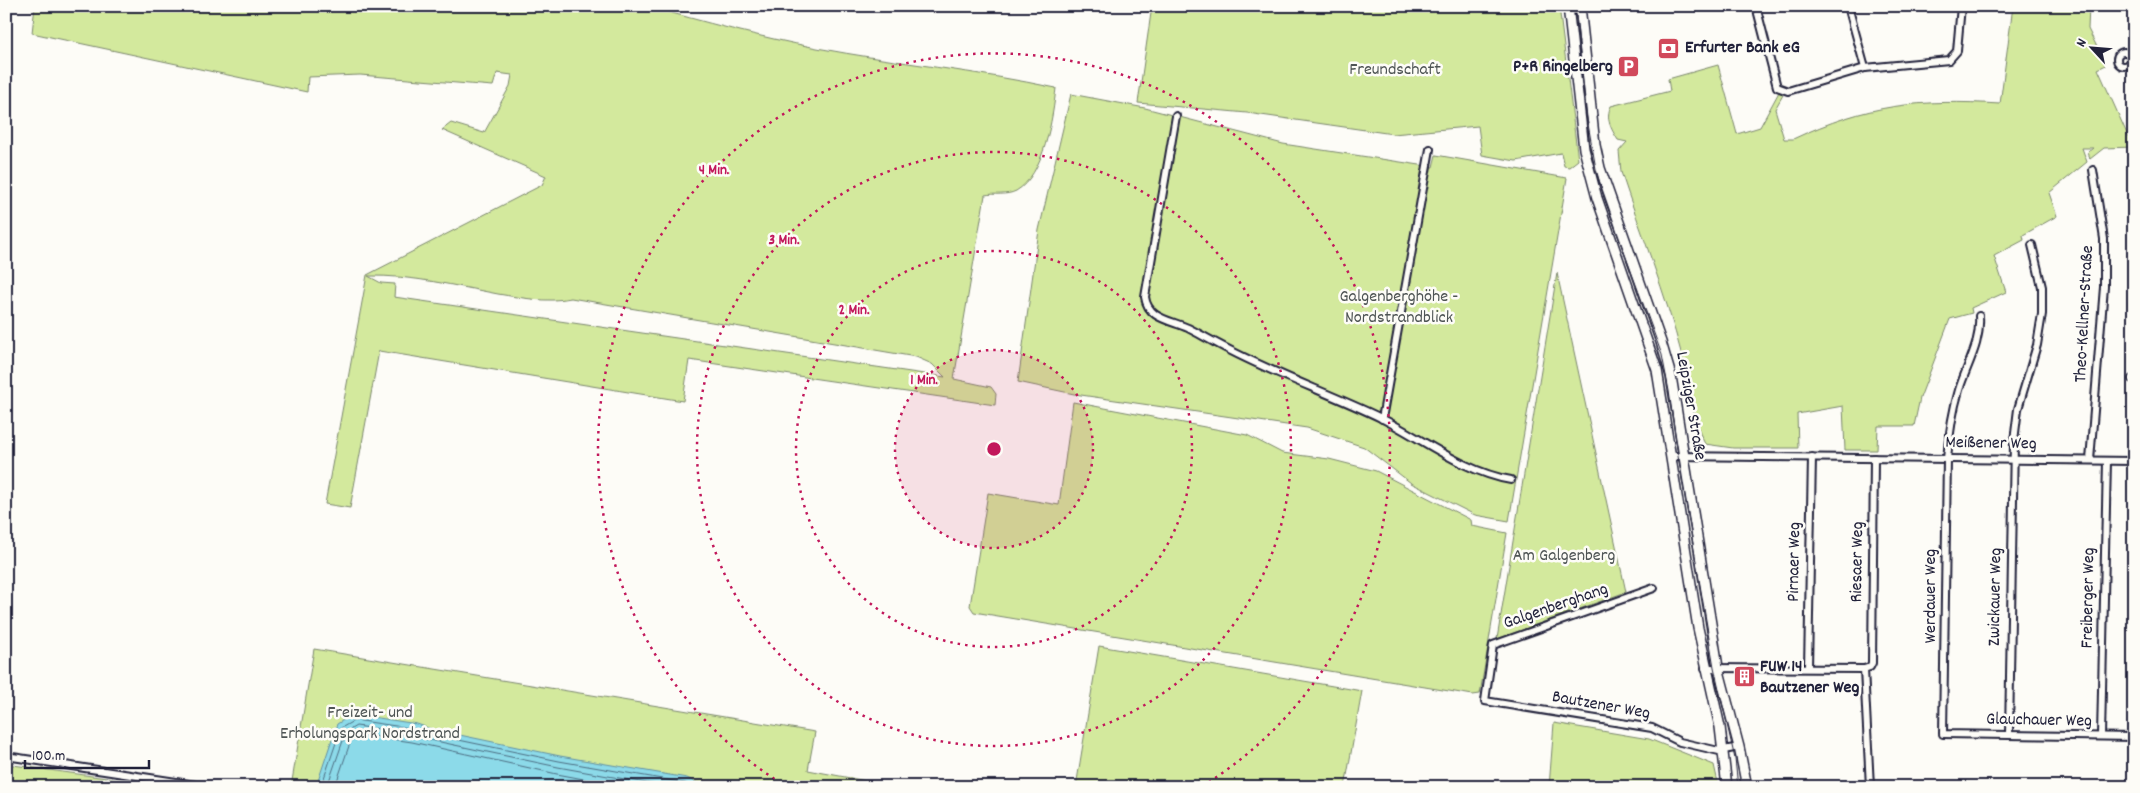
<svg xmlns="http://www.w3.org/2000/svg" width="2140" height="793" font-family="Dekko,sans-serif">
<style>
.green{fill:#d3e99d;stroke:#7a866c;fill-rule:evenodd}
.water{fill:#8cdae9;stroke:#6290a3}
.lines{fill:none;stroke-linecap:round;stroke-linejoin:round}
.shore{stroke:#4c6c81;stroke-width:1}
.minor-casing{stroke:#22223b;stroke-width:10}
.secondary-casing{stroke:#22223b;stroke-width:12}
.minor{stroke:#fdfcf7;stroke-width:6}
.secondary{stroke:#fdfcf7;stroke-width:9}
.tram{stroke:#22223b;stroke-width:1}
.ring{fill:none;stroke:#c2185b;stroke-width:2.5;stroke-dasharray:2.5 5}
.labels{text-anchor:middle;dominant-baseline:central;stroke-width:5;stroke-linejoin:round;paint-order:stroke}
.poi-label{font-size:18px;font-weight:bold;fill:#22223b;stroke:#fdfcf7;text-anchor:start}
.park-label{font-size:18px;fill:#4e5454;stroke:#fdfcf7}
.street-label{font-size:18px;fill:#22223b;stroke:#fdfcf7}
.centre{fill:#c2185b;stroke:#fdfcf7;stroke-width:2.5}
.ring-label{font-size:15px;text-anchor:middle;font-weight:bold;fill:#c2185b;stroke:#fdfcf7;stroke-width:5;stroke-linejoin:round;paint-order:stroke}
</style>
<rect width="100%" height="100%" fill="#fdfcf7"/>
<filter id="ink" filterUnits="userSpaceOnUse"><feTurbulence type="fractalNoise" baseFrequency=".02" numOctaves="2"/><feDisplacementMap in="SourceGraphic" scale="10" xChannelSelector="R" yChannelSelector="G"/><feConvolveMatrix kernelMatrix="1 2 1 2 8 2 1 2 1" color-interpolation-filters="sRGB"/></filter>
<g filter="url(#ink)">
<g class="green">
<path d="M 35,6 L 647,6 C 704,22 759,37 817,48 C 896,63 977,71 1056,88 C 1053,117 1044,175 1016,191 C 1006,196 995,193 985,195 L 954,379 L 991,387 L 996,394 L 995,405 L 689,360 L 683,401 L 379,351 L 350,508 L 325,504 L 367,275 L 542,185 L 546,176 L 442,130 L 451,123 L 484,133 L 510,86 L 512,75 L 497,73 L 493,86 L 360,75 L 308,77 L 307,92 L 32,33 ZM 368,276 C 411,275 456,286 498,294 C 523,298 547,303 571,298 L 916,357 L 932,364 L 945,377 L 394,297 L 395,284 L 381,283 Z"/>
<path d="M 1152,6 L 1559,6 L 1578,160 L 1569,167 L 1564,166 L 1561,153 L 1516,161 L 1482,155 L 1478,126 L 1393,134 L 1247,113 L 1138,103 Z"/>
<path d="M 2013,6 L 2089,6 L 2088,29 L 2106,65 L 2098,69 L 2128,136 L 2134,138 L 2134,147 L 2104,148 L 2090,159 L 2088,152 L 2093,148 L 2082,148 L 2087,162 L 2049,193 L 2057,216 L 2023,235 L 2024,240 L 1994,256 L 2006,292 L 1971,308 L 1972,313 L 1950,319 L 1920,398 L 1914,426 L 1878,426 L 1877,450 L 1845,450 L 1843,406 L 1797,414 L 1798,448 L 1733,448 L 1705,444 C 1690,416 1690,386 1682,356 C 1666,294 1641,233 1621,172 L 1619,151 L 1627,142 L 1618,140 C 1611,129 1605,118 1611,106 L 1670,91 L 1668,79 L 1718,65 L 1737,134 L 1760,127 L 1779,92 L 1783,95 L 1775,109 L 1784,139 L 1793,139 C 1867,104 1920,99 2000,104 Z"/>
<path d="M 1071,94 L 1145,108 L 1283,144 L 1433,167 L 1436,155 L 1567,178 L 1509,521 L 1475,515 L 1411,483 L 1364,447 L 1307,428 L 1074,394 L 1018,382 L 1039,230 Z"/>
<path d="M 1557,273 L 1626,592 L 1497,639 Z"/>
<path d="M 1073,402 L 1247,435 L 1282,453 L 1329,459 L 1376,471 L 1471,520 L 1472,526 L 1507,533 L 1480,694 L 1473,695 L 974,612 L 970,606 L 988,493 L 1059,505 Z"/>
<path d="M 1099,646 L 1362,691 L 1345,787 L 1076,787 Z"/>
<path d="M 314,649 L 815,732 L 808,770 L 898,787 L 291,787 Z"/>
<path d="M 1554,723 L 1649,739 L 1714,765 L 1719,787 L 1549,787 Z"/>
<path d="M 6,764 L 142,783 L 141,787 L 6,787 Z"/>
</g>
<path class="water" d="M 353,714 L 417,724 L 431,729 L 560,756 L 687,778 L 705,787 L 316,787 L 337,724 Z"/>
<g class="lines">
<g class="shore">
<path d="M 321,787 L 341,728 L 355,720 L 416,729 L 430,734 L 559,761 L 685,783 L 693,787"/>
<path d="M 327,787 L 346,732 L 356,726 L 379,729 L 558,767 L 669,787"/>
<path d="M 335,787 L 352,737 L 358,734 L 412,742 L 557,774 L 626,787"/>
</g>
<defs>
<g id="minor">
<path d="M 1756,6 L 1777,87 L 1788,91 L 1865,68 L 1949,60 L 1957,51 L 1961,6"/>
<path d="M 1848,6 L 1865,68"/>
<circle cx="2124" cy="59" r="7"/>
<path d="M 1176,116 L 1145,297 C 1148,319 1170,320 1188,328 C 1198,333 1208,339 1218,344 C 1271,373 1327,392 1381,418 C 1423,439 1464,472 1511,480"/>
<path d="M 2133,303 L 2134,303"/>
<path d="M 1979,316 C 1981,344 1967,364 1959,390 C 1952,413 1949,435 1947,459 L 1943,734 L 2134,737"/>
<path d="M 2132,379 L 2134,379"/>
<path d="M 1382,419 L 1430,149"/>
<path d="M 1671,456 L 2134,461"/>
<path d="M 2090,460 L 2104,287 L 2104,239 L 2093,170"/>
<path d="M 1654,588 L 1493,645 L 1485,701 L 1652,728 L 1680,742 L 1719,751 L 1739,747"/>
<path d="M 1705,668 L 1864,669 L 1870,667 L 1872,663 L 1874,458"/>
<path d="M 1808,668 L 1812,457"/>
<path d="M 1864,669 L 1870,787"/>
<path d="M 2009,735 L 2014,441 L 2018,409 L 2037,345 L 2042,314 L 2042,287 L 2032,245"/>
<path d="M 2101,736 L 2107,461"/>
<path d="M 6,756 L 209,787"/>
</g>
<g id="secondary">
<path d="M 1568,6 L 1584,149 L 1597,198 L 1657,370 L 1698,628 L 1720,727 L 1727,787"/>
<path d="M 1580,6 L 1595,145 L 1600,168 L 1661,342 L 1671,376 L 1718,667 L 1739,747 L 1747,787"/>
</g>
</defs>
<use href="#minor" class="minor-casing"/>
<use href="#secondary" class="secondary-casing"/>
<use href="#minor" class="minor"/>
<use href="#secondary" class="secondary"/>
<path class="tram" d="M 1575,6 L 1586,113 L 1596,169 L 1604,198 L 1662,355 L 1669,391 L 1678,456 L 1714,667 L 1735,759 L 1738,787"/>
</g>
</g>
<circle cx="994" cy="449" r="99" fill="#c2185b" fill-opacity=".12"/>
<g class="ring">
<circle cx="994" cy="449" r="99"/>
<circle cx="994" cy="449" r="198"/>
<circle cx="994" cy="449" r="297"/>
<path d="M787 787A396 396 0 1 1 1201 787"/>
</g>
<defs>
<symbol id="bank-square" viewBox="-11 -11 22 22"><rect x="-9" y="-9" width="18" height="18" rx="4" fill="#d1495b" stroke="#fdfcf7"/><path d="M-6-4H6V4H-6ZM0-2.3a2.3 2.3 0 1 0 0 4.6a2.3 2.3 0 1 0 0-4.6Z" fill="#fff"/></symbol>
<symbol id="parking-square" viewBox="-11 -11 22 22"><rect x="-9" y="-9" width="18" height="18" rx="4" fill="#d1495b" stroke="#fdfcf7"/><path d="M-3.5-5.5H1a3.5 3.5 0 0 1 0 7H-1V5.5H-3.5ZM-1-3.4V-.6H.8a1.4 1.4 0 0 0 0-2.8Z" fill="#fff"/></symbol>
<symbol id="building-square" viewBox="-11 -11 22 22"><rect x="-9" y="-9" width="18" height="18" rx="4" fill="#d1495b" stroke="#fdfcf7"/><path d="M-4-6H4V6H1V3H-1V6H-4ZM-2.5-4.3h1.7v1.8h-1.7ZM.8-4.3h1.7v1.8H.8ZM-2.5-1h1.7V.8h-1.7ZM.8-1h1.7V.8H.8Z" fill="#fff"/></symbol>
</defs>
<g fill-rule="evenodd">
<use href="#bank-square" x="1656" y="36" width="25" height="25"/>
<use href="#parking-square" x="1616" y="54" width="25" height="25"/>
<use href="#building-square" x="1732" y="664" width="25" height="25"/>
</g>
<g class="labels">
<g class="poi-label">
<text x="1685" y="48">Erfurter Bank eG</text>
<text x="1613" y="67" text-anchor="end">P+R Ringelberg</text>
<text x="1760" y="667">FUW 14<tspan x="1760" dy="21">Bautzener Weg</tspan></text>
</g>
<g class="park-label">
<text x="1395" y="70">Freundschaft</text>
<text x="1399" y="297">Galgenberghöhe -<tspan x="1399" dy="21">Nordstrandblick</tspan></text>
<text x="1564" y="556">Am Galgenberg</text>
<text x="370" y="713">Freizeit- und<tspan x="370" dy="21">Erholungspark Nordstrand</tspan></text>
</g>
<g class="street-label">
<text transform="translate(2085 314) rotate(-87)">Theo-Kellner-Straße</text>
<text transform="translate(1690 406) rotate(80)">Leipziger Straße</text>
<text transform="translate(1991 444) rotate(1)">Meißener Weg</text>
<text transform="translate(1795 562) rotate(-89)">Pirnaer Weg</text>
<text transform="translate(1858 562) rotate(-89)">Riesaer Weg</text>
<text transform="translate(1931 596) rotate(-90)">Werdauer Weg</text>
<text transform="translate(1996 597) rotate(-89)">Zwickauer Weg</text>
<text transform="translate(2089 598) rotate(-89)">Freiberger Weg</text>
<text transform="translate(1556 607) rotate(-19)">Galgenberghang</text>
<text transform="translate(1601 706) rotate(10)">Bautzener Weg</text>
<text transform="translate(2039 721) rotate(1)">Glauchauer Weg</text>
</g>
</g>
<circle cx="994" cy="449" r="8" class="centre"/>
<g class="ring-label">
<text x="714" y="174">4 Min.</text>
<text x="784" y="244">3 Min.</text>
<text x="854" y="314">2 Min.</text>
<text x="924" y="384">1 Min.</text>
</g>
<rect width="2140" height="793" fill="none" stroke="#fdfcf7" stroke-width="25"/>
<rect x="12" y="12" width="2115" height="768" fill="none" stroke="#22223b" stroke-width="2" filter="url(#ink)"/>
<g transform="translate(2092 48) rotate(296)" stroke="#fdfcf7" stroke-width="4" paint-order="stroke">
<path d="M0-4L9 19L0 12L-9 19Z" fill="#22223b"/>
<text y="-8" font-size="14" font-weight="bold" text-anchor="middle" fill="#22223b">N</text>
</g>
<path d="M25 760v8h124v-8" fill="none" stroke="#22223b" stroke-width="2.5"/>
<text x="32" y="760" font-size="15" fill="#22223b" stroke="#fdfcf7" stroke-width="4" paint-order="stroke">100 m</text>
</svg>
